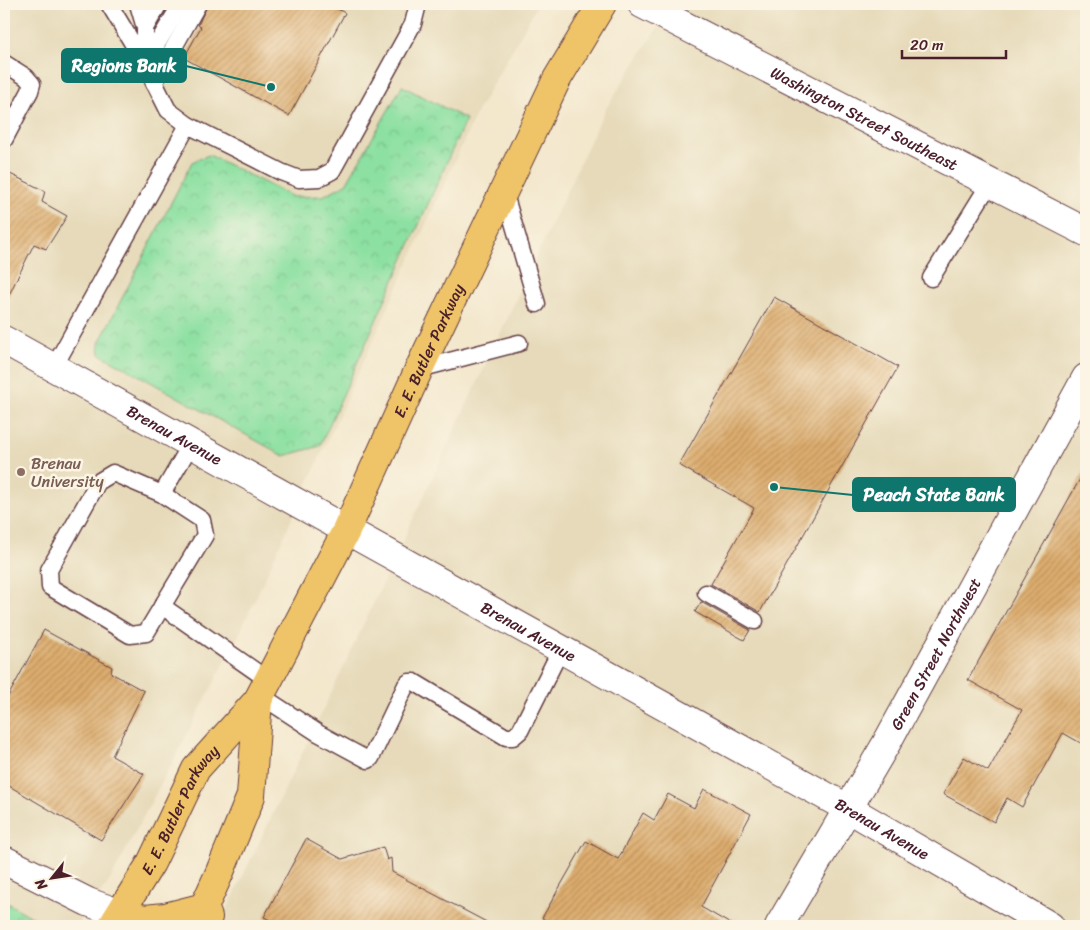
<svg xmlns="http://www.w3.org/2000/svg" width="1090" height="930" font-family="Sriracha,sans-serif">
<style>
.built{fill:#e6daba}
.park{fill:url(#park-crowns);stroke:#6b8066}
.building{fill:url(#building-hatch)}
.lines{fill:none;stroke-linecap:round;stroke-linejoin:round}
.lane-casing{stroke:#633d43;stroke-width:19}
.street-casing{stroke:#633d43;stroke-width:30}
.highway-casing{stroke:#633d43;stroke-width:30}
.lane{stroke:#fff;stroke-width:16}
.street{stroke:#fff;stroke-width:28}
.highway{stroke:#efc469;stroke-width:28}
.education-dot{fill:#8d6e63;stroke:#fcf5e5;stroke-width:2}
.labels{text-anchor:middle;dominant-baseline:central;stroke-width:5;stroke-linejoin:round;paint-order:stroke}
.street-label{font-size:16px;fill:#4a1f2b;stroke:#fcf5e5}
.education-label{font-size:16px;fill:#785e54;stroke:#fcf5e5;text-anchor:start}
.leader{fill:none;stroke:#0f766e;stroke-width:2}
.callout-dot{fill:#0f766e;stroke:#fcf5e5;stroke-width:2}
.callout{fill:#0f766e;stroke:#0f766e;stroke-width:2}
.callout-label{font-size:18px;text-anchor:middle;font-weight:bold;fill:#fff}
</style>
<defs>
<pattern id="park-crowns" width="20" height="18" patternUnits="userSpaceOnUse" patternTransform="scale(1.25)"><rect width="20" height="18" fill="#8ce0a1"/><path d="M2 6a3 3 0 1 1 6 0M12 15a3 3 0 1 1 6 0" fill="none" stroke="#7ac08b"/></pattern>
<pattern id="building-hatch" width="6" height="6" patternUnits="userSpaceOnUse" patternTransform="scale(1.25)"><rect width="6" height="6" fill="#ddad6e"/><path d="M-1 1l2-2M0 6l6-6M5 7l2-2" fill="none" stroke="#b58c5b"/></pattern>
</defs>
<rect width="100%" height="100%" fill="#fcf5e5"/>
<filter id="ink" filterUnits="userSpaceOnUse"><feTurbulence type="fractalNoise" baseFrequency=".02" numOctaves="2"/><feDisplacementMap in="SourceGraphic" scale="10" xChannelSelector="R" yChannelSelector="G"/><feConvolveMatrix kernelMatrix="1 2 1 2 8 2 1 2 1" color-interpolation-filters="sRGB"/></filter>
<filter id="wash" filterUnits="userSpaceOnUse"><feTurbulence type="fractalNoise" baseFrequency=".0096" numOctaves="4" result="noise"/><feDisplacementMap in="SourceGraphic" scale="20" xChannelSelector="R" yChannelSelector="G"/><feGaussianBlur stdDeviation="1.12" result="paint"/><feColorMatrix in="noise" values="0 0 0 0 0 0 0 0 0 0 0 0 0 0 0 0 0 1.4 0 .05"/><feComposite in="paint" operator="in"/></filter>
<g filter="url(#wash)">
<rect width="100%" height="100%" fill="#f3e7cc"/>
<g class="built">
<path d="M 4,4 L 538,4 L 478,110 L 236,641 L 110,880 L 77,926 L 4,926 Z"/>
<path d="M 673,4 L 1086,4 L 1086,926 L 219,926 L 346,662 L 605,110 Z"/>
</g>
<g class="park">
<path d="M 402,86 L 466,119 L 320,446 L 284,456 L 100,354 L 99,343 L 192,162 L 209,155 L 293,197 L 323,196 L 346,184 Z"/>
<path d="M 4,901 L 47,926 L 4,926 Z"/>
</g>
<g id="blocks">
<g class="building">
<path d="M 208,4 L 328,4 L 345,13 L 289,116 L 184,58 L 201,27 L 198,25 Z"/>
<path d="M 4,171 L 45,191 L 42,202 L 67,216 L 46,249 L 34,244 L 4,305 Z"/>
<path d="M 774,297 L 898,367 L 760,612 L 711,584 L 754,508 L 679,465 Z"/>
<path d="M 1086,468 L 1086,746 L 1063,733 L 1022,807 L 1007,798 L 994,822 L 943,794 L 964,757 L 988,771 L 1022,710 L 968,680 Z"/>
<path d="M 701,602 L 750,630 L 744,640 L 695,612 Z"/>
<path d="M 44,630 L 112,667 L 111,673 L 144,691 L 112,756 L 144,774 L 101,840 L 4,783 L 4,704 Z"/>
<path d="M 704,789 L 751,814 L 701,907 L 734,926 L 557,926 L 542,918 L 586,841 L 618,859 L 643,813 L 654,820 L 668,794 L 694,808 Z"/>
<path d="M 306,839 L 342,859 L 383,847 L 387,860 L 391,858 L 392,872 L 494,926 L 282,926 L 264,917 Z"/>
</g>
</g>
</g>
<g filter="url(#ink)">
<use href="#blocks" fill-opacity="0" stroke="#633d43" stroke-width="1"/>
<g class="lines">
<defs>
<g id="lane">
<path d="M 109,4 L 145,64 L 181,4"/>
<path d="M 138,4 L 145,28"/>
<path d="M 159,4 L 145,28 L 145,64 L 168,110 L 188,125 L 281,172 L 299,179 L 319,178 L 332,171 L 413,24 L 418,4"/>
<path d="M 4,63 L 26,77 L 32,84 L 30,91 L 4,140"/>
<path d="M 154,83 L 198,4"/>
<path d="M 504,191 L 537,304"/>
<path d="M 931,278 L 990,183"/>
<path d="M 54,367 L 188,125"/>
<path d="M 419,369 L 519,343"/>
<path d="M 162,494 L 113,473 L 98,482 L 49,570 L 50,587 L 130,635 L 146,633 L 205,535 L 202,520 L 162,494 L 191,444"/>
<path d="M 706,593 L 755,621"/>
<path d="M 162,606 L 268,680"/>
<path d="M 260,695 L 318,733 L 368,760 L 371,758 L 406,685 L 409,682 L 414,682 L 506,737 L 513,737 L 520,731 L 561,649"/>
</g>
<g id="street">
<path id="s1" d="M 642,4 L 1086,232"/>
<path id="s2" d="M 4,340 L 849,809 L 1050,926"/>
<path d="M 4,860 L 88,902 L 121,914"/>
<path id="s3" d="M 779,926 L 886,744 L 1086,378"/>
</g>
<g id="highway">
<path d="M 121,914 L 145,919 L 165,917 L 204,907 L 208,917"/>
<path id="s4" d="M 112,926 L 151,863 L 196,769 L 258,700 L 346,531 L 419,369 L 557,79 L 602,4"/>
<path d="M 193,926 L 204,907 L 219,874 L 251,796 L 258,700"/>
</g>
</defs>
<use href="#lane" class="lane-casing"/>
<use href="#street" class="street-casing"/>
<use href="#highway" class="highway-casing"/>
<use href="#lane" class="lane"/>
<use href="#street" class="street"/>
<use href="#highway" class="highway"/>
</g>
</g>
<circle class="education-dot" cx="21" cy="472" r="5"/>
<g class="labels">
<g class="street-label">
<text stroke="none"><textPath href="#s1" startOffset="250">Washington Street Southeast</textPath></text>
<text stroke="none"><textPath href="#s4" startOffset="660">E. E. Butler Parkway</textPath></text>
<text stroke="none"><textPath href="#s2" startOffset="195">Brenau Avenue</textPath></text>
<text stroke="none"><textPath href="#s2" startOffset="600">Brenau Avenue</textPath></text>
<text stroke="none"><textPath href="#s3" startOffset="314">Green Street Northwest</textPath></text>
<text stroke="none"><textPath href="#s4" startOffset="135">E. E. Butler Parkway</textPath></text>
<text stroke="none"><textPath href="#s2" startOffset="1005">Brenau Avenue</textPath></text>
</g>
<g class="education-label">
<text x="31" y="463">Brenau<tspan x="31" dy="18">University</tspan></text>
</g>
</g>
<path class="leader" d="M271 87L186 66M774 487L853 495"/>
<g class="callout-dot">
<circle cx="271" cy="87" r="5"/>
<circle cx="774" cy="487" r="5"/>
</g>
<g class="callout">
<rect x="62" y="49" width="124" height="33" rx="5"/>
<rect x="853" y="478" width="162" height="33" rx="5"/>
</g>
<g class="callout-label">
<text x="124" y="72">Regions Bank</text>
<text x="934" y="501">Peach State Bank</text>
</g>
<rect width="1090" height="930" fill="none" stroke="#fcf5e5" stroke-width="20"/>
<g transform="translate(52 878) rotate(240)" stroke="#fcf5e5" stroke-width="4" paint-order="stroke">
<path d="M0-4L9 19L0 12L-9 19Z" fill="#4a1f2b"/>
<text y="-8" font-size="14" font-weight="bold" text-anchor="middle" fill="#4a1f2b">N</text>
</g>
<path d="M902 50v8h104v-8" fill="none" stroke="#4a1f2b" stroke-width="2.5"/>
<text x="910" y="50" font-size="15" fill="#4a1f2b" stroke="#fcf5e5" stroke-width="4" paint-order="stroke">20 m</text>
</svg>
